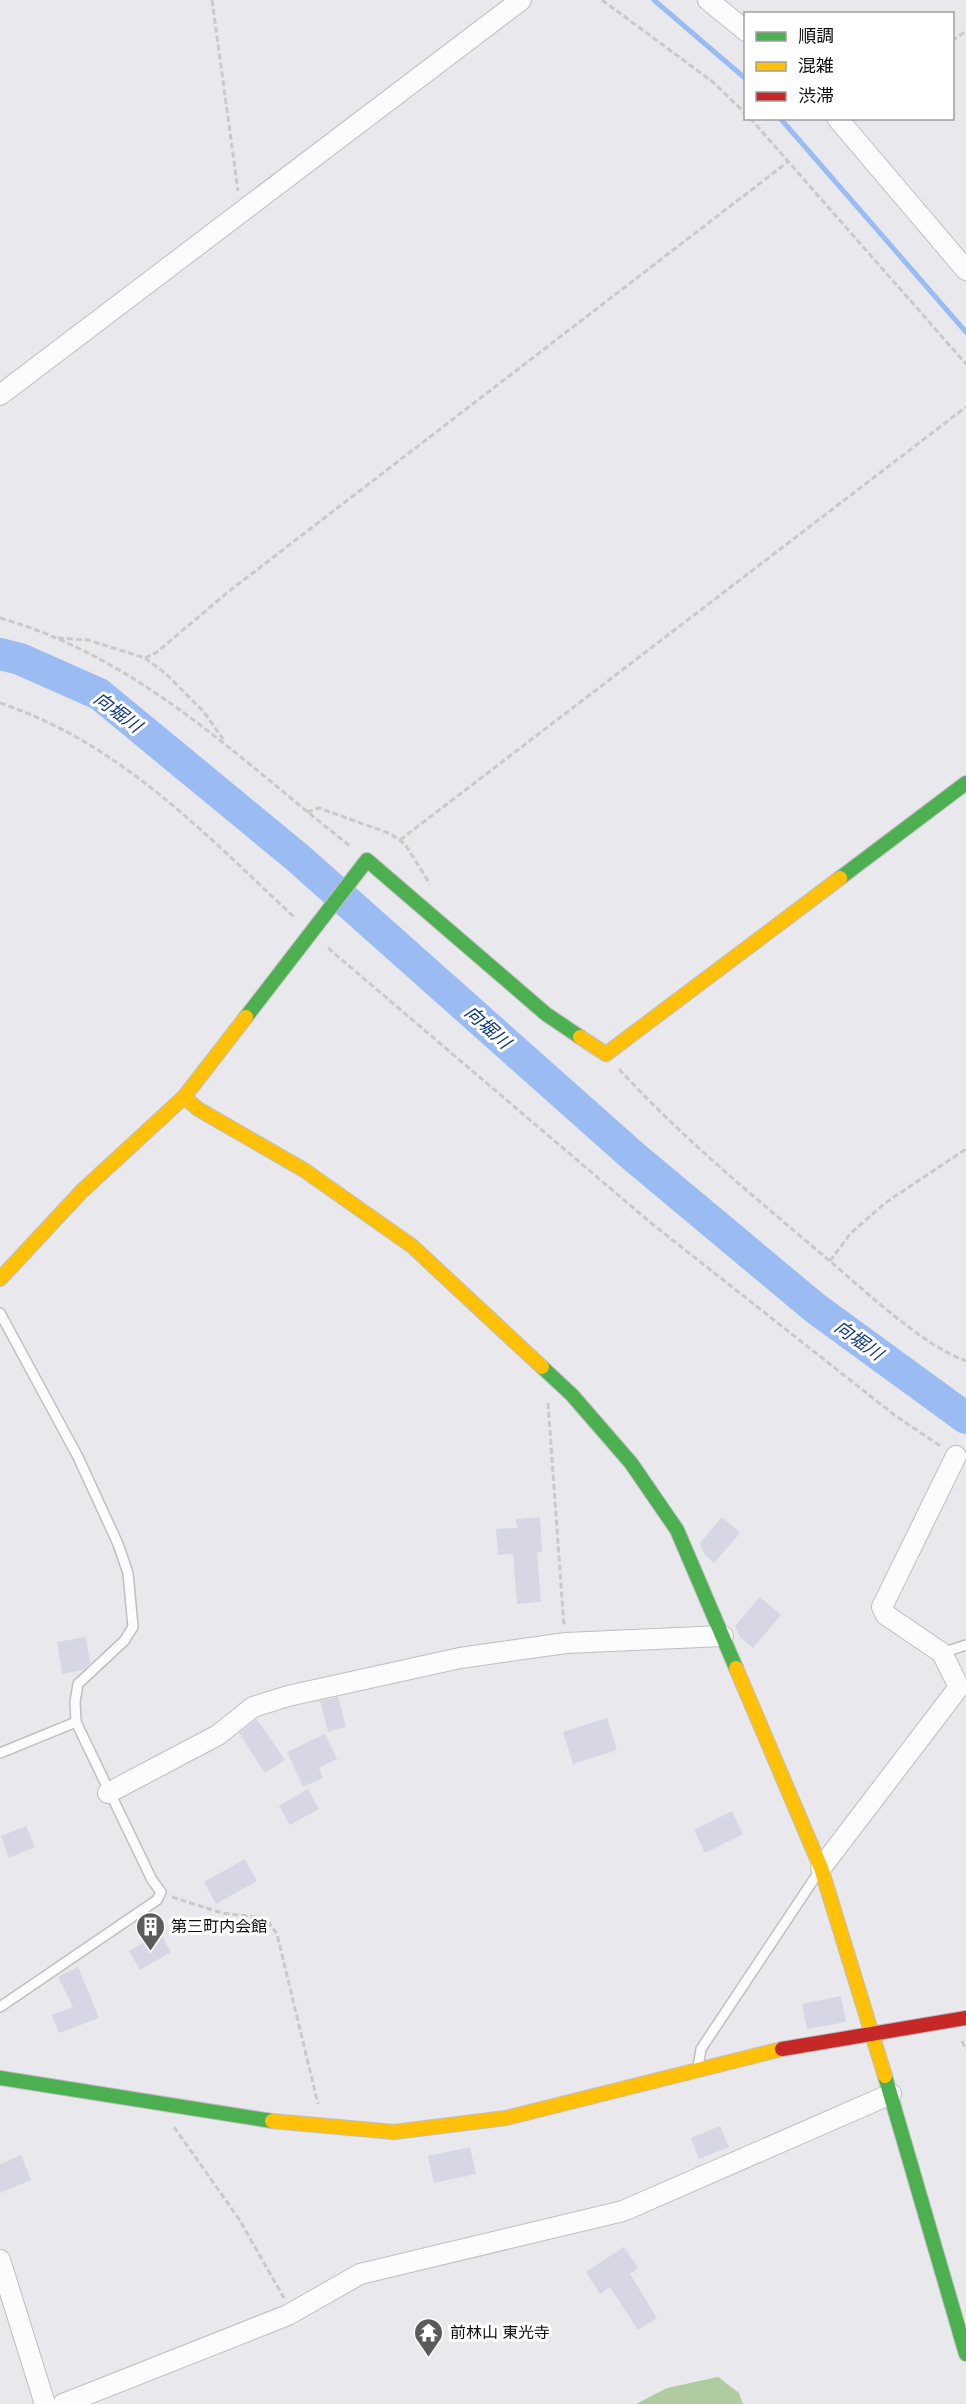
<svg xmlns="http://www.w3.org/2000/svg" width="966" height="2404" font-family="Roboto,'Noto Sans JP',sans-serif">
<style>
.forest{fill:#b0cba0}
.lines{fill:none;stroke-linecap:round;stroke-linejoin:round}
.stream{stroke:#9bbcf3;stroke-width:5}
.river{stroke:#9bbcf3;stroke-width:32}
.building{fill:#d7d6e5}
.lane-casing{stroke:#bfbec1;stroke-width:12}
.street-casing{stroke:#bfbec1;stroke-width:22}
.fast-casing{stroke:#bfbec1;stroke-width:16}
.slow-casing{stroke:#bfbec1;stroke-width:16}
.jam-casing{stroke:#bfbec1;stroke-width:16}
.path{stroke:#cacaca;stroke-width:3;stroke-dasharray:6 3;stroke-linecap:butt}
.lane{stroke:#fcfcfc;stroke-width:9}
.street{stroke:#fcfcfc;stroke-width:20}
.fast{stroke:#4caf50;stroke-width:14}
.slow{stroke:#ffc107;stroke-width:14}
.jam{stroke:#c62828;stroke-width:14}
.labels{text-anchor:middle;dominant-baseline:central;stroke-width:6;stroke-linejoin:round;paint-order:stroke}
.poi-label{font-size:16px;fill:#0f0f11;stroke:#fff;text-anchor:start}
.water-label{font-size:18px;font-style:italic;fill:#0f387b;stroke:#fff}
</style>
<rect width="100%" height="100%" fill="#e9e8ec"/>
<path class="forest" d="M 718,2377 L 739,2393 L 743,2404 L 636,2404 L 667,2388 Z"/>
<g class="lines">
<g class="stream">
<path d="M 654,0 L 746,79"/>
<path d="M 780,118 L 966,332"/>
</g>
<path class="river" d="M 0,654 L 20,659 L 99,694 L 298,858 L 633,1156 L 815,1308 L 966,1418"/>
</g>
<g class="building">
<path d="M 540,1517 L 542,1552 L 537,1552 L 541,1602 L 517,1604 L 513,1554 L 498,1555 L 496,1529 L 518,1528 L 515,1519 Z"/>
<path d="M 722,1517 L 740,1533 L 714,1563 L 705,1555 L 700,1543 Z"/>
<path d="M 760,1597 L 781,1615 L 753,1648 L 740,1637 L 735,1626 Z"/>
<path d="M 86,1637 L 90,1663 L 83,1670 L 62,1674 L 57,1642 Z"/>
<path d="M 338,1697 L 346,1727 L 328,1732 L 320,1701 Z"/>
<path d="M 607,1718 L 617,1750 L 573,1764 L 563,1732 Z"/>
<path d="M 257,1719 L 285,1760 L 265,1773 L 239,1733 Z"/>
<path d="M 325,1734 L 337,1759 L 319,1768 L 323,1778 L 303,1787 L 287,1752 Z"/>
<path d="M 308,1789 L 319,1809 L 290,1825 L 279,1806 Z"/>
<path d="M 732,1811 L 743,1834 L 705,1853 L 694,1830 Z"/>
<path d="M 26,1826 L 35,1847 L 9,1858 L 1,1836 Z"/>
<path d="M 245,1859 L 257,1881 L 216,1904 L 204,1882 Z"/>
<path d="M 160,1933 L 171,1952 L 140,1970 L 129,1951 Z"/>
<path d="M 78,1967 L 99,2018 L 59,2033 L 52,2015 L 73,2007 L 58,1977 Z"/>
<path d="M 841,1996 L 846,2022 L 807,2029 L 802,2004 Z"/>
<path d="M 720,2126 L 729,2147 L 699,2159 L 691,2138 Z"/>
<path d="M 470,2147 L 476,2174 L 434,2183 L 428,2156 Z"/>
<path d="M 21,2155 L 31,2180 L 0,2193 L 0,2164 Z"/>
<path d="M 624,2247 L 638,2268 L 630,2274 L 657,2318 L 638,2330 L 610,2287 L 600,2294 L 586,2272 Z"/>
</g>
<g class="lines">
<defs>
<g id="lane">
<path d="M 0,1313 L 78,1457 L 118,1544 L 128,1573 L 133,1627 L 124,1641 L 78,1684 L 75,1702 L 76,1722 L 152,1880 L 161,1892 L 157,1900 L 0,2007"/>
<path d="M 942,1653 L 966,1645"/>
<path d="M 0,1753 L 76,1722"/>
<path d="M 698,2067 L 701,2049 L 818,1873"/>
</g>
<g id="street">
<path d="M 708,0 L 746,31"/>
<path d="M 837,118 L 966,270"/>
<path d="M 0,395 L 521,0"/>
<path d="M 108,1793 L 218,1735 L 253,1707 L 288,1696 L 460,1658 L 566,1643 L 723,1636"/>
<path d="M 821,1868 L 959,1687 L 942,1653 L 886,1615 L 882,1607 L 956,1456"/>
<path d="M 0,2260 L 45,2404"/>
<path d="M 63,2404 L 288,2315 L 360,2274 L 623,2211 L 891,2094"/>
</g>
<g id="fast">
<path d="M 840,878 L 966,783"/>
<path d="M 246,1017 L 367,860 L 546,1014 L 580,1037"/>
<path d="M 542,1367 L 572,1395 L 631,1463 L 677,1530 L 736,1668"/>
<path d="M 885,2076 L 966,2354"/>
<path d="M 0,2078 L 272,2121"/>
</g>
<g id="slow">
<path d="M 580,1037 L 606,1054 L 840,878"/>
<path d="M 184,1097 L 198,1109 L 304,1170 L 412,1246 L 542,1367"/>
<path d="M 0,1279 L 82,1191 L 184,1097 L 246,1017"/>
<path d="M 736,1668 L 821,1868 L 885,2076"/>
<path d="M 272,2121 L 394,2132 L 506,2118 L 782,2049"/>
</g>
<path id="jam" d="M 782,2049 L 966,2018"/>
</defs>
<use href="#lane" class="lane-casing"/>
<use href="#street" class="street-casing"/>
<use href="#fast" class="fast-casing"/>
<use href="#slow" class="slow-casing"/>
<use href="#jam" class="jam-casing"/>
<g class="path">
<path d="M 212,0 L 238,191"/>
<path d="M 602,0 L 713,82 L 746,114"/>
<path d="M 952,41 L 966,31"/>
<path d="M 750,118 L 966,364"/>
<path d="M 0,618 C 140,658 239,759 350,846"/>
<path d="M 58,638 L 88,640 L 145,658 L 165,673 L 204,712 L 223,739"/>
<path d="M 145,658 L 157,652 L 228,592 L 789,161"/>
<path d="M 0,703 C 120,743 204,833 294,917"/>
<path d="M 307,812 L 319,808 L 391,834 L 405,844 L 430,884"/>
<path d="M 400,840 L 966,407"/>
<path d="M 328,948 L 651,1223 L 897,1417 L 942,1447"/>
<path d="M 619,1069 C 684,1140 758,1200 831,1262 C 866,1292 924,1346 966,1361"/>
<path d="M 830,1261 L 850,1234 L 885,1203 L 966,1149"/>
<path d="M 548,1403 L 564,1627"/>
<path d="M 172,1897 L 222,1913 L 257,1917 L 269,1923 L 277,1934 L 318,2104"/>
<path d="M 962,2041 L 966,2050"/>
<path d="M 174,2127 L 239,2219 L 284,2298"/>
</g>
<use href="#lane" class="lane"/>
<use href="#street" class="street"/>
<use href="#fast" class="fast"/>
<use href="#slow" class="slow"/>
<use href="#jam" class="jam"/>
</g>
<defs>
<symbol id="building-pin" viewBox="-11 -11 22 30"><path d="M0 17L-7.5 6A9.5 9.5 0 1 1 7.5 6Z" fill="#5b5b5e" stroke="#fff"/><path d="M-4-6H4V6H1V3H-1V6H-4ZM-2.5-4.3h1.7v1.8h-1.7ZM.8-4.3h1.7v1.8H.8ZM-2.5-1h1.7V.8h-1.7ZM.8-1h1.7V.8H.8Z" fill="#fff"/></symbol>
<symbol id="temple-pin" viewBox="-11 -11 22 30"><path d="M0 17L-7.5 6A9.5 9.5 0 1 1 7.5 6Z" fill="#5b5b5e" stroke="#fff"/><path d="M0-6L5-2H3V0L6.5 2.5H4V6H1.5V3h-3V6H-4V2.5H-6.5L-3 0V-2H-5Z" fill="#fff"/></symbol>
</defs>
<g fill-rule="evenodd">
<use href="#building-pin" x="134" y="1910" width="33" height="45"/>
<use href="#temple-pin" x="412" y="2316" width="33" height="45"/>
</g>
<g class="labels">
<g class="poi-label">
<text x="171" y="1926">第三町内会館</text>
<text x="450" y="2332">前林山 東光寺</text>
</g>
<g class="water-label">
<text transform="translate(118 712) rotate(37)">向堀川</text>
<text transform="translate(488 1027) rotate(42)">向堀川</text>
<text transform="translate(859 1340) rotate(36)">向堀川</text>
</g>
</g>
<rect x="744" y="12" width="210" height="108" fill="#ffffff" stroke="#9f9fa0" stroke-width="1.5"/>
<rect x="756" y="32" width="30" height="9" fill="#4caf50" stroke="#9f9fa0" stroke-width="1.5"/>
<text x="798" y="42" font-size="18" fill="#0f0f11">順調</text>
<rect x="756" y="62" width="30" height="9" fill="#ffc107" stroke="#9f9fa0" stroke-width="1.5"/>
<text x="798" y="72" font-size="18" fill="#0f0f11">混雑</text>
<rect x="756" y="92" width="30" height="9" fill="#c62828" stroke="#9f9fa0" stroke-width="1.5"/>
<text x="798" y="102" font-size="18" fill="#0f0f11">渋滞</text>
</svg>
